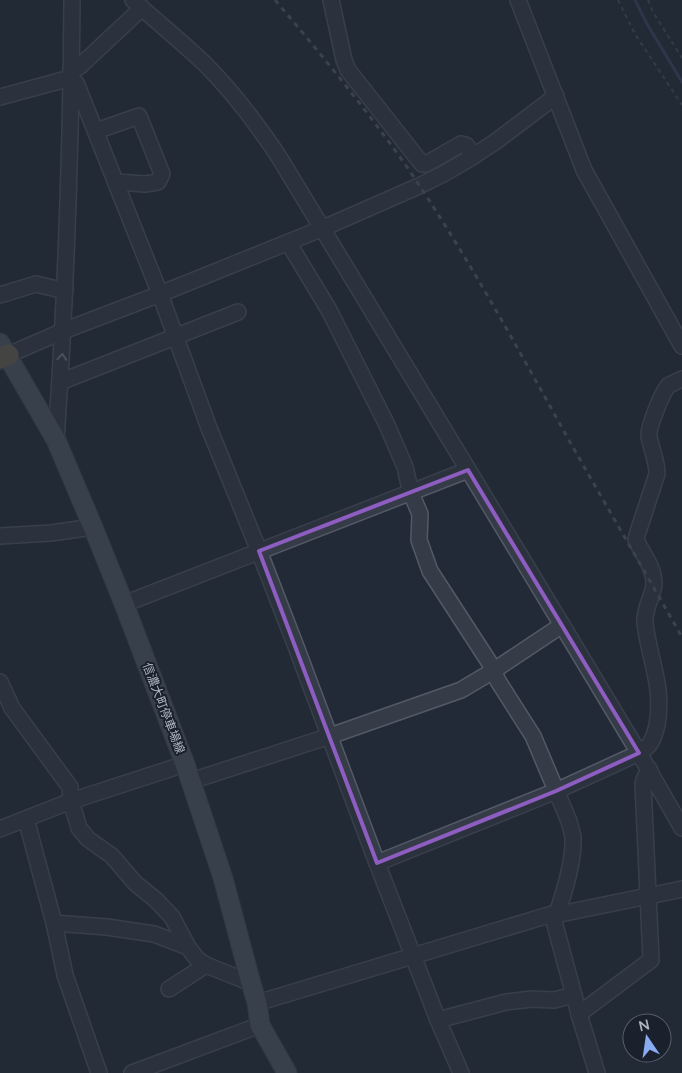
<svg xmlns="http://www.w3.org/2000/svg" width="682" height="1073" font-family="Lato,'Noto Sans JP',sans-serif">
<style>
.lines{fill:none;stroke-linecap:round;stroke-linejoin:round}
.stream{stroke:#38475f;stroke-width:3}
.minor-casing{stroke:#535a65;stroke-width:18}
.major-casing{stroke:#3f4551;stroke-width:21}
.highway-casing{stroke:#404752;stroke-width:24}
.path{stroke:#435457;stroke-width:2;stroke-dasharray:4 4;stroke-linecap:butt}
.minor{stroke:#353c47;stroke-width:15}
.major{stroke:#535b67;stroke-width:19}
.highway{stroke:#6d6453;stroke-width:21}
.rail{stroke:#57606e;stroke-width:3;stroke-dasharray:5 5;stroke-linecap:butt}
.oneway{stroke:#79808c}
.marked{fill:none;stroke:#8e5dc1;stroke-width:4;stroke-linejoin:round}
.labels{text-anchor:middle;dominant-baseline:central;stroke-width:4;stroke-linejoin:round;paint-order:stroke}
.street-label{font-size:12px;fill:#b0b7c4;stroke:#1b212c}
</style>
<rect width="100%" height="100%" fill="#222a37"/>
<g class="lines">
<path class="stream" d="M 635,0 L 647,24 L 682,82"/>
<defs>
<g id="minor">
<path d="M 133,0 C 157,22 182,42 205,64 C 233,92 257,124 279,157 L 562,625 L 639,753 L 682,828"/>
<path d="M 331,0 L 344,60 L 348,70 L 422,164 L 426,164 L 461,144 L 466,145 L 474,156"/>
<path d="M 518,0 L 584,170 L 682,346"/>
<path d="M 71,70 L 79,67 L 142,8"/>
<path d="M 0,97 L 63,80 C 70,79 74,79 77,85 L 160,294 L 209,428 L 259,551 L 295,644 L 377,863 L 438,1020 L 461,1073"/>
<path d="M 96,131 L 139,116 L 162,174 L 158,182 L 145,184 L 116,182"/>
<path d="M 288,242 L 329,310 L 387,425 L 405,467 L 411,493 L 420,514 L 419,540 L 430,571 L 491,665 L 498,681 L 533,736 L 569,821 C 570,826 572,831 573,837 C 574,859 567,883 560,904 L 559,908 L 560,914"/>
<path d="M 0,295 L 36,284 L 65,291"/>
<path d="M 8,355 L 63,331 L 160,294 L 321,229 L 419,186 L 445,173 L 469,159 L 495,142 L 556,96"/>
<path d="M 60,382 L 238,312"/>
<path d="M 56,440 C 66,294 71,147 72,0"/>
<path d="M 0,536 L 51,533 L 93,527"/>
<path d="M 124,604 L 468,470"/>
<path d="M 0,682 L 12,708 L 70,787 L 71,801 L 79,828 L 88,839 L 112,856 L 135,883 L 156,900 L 172,917 L 188,947 L 197,959 L 206,965 L 251,983"/>
<path d="M 191,781 L 330,736 L 461,690 L 493,671 L 562,625"/>
<path d="M 26,819 L 54,923 L 65,975 L 99,1073"/>
<path d="M 0,829 L 71,801 L 185,764"/>
<path d="M 377,863 L 556,791 L 639,753 C 642,751 646,748 648,746 C 654,740 655,732 657,725 C 664,686 649,659 645,623 C 644,611 650,601 653,590 C 658,572 643,555 636,540 L 637,535 L 657,474 C 657,460 651,449 649,436 C 648,427 662,393 668,386 C 672,383 678,381 682,379"/>
<path d="M 552,914 L 579,1014 L 597,1073"/>
<path d="M 54,923 L 107,927 L 154,934 L 188,947"/>
<path d="M 169,989 L 206,965"/>
<path d="M 257,1003 L 552,914 L 560,914 L 682,889"/>
<path d="M 579,1014 L 651,960 L 643,784 L 644,780 L 649,769"/>
<path d="M 438,1020 L 506,1002 L 532,999 L 554,1000 L 574,995"/>
<path d="M 132,1073 L 260,1025"/>
</g>
<path id="major" d="M 0,343 L 56,440 L 93,527 L 124,604 L 185,764 L 223,878 L 251,983 L 257,1003 L 260,1025 L 287,1073"/>
<path id="highway" d="M 0,358 L 8,355"/>
</defs>
<use href="#minor" class="minor-casing"/>
<use href="#major" class="major-casing"/>
<use href="#highway" class="highway-casing"/>
<g class="path">
<path d="M 618,0 L 635,34 L 682,105"/>
<path d="M 648,0 L 653,12 L 682,58"/>
</g>
<use href="#minor" class="minor"/>
<use href="#major" class="major"/>
<use href="#highway" class="highway"/>
<path class="rail" d="M 275,0 C 321,54 366,109 407,167 C 467,255 518,349 570,442 C 607,507 645,572 682,637"/>
</g>
<defs><path id="oneway-chevron" d="M-2-3.5L2.5 0L-2 3.5" fill="none" stroke-width="1.6" stroke-linecap="round" stroke-linejoin="round" transform="scale(1.25)"/></defs>
<use class="oneway" href="#oneway-chevron" transform="translate(62 357) rotate(-86)"/>
<path d="M0 0H682V1073H0ZM 468,470 L 639,753 L 556,791 L 377,863 L 259,551 Z" fill="#222a37" fill-opacity=".55" fill-rule="evenodd"/>
<path class="marked" d="M 468,470 L 639,753 L 556,791 L 377,863 L 259,551 Z"/>
<g class="labels">
<g class="street-label">
<text transform="translate(164 708) rotate(69)">信濃大町停車場線</text>
</g>
</g>
<g transform="translate(647 1038) rotate(347)"><circle r="24" fill="#1b212c" stroke="#575d69"/>
<path d="M0-4L9 19L0 12L-9 19Z" fill="#88abf1"/>
<text y="-8" font-size="14" font-weight="bold" text-anchor="middle" fill="#b0b7c4">N</text>
</g>
</svg>
